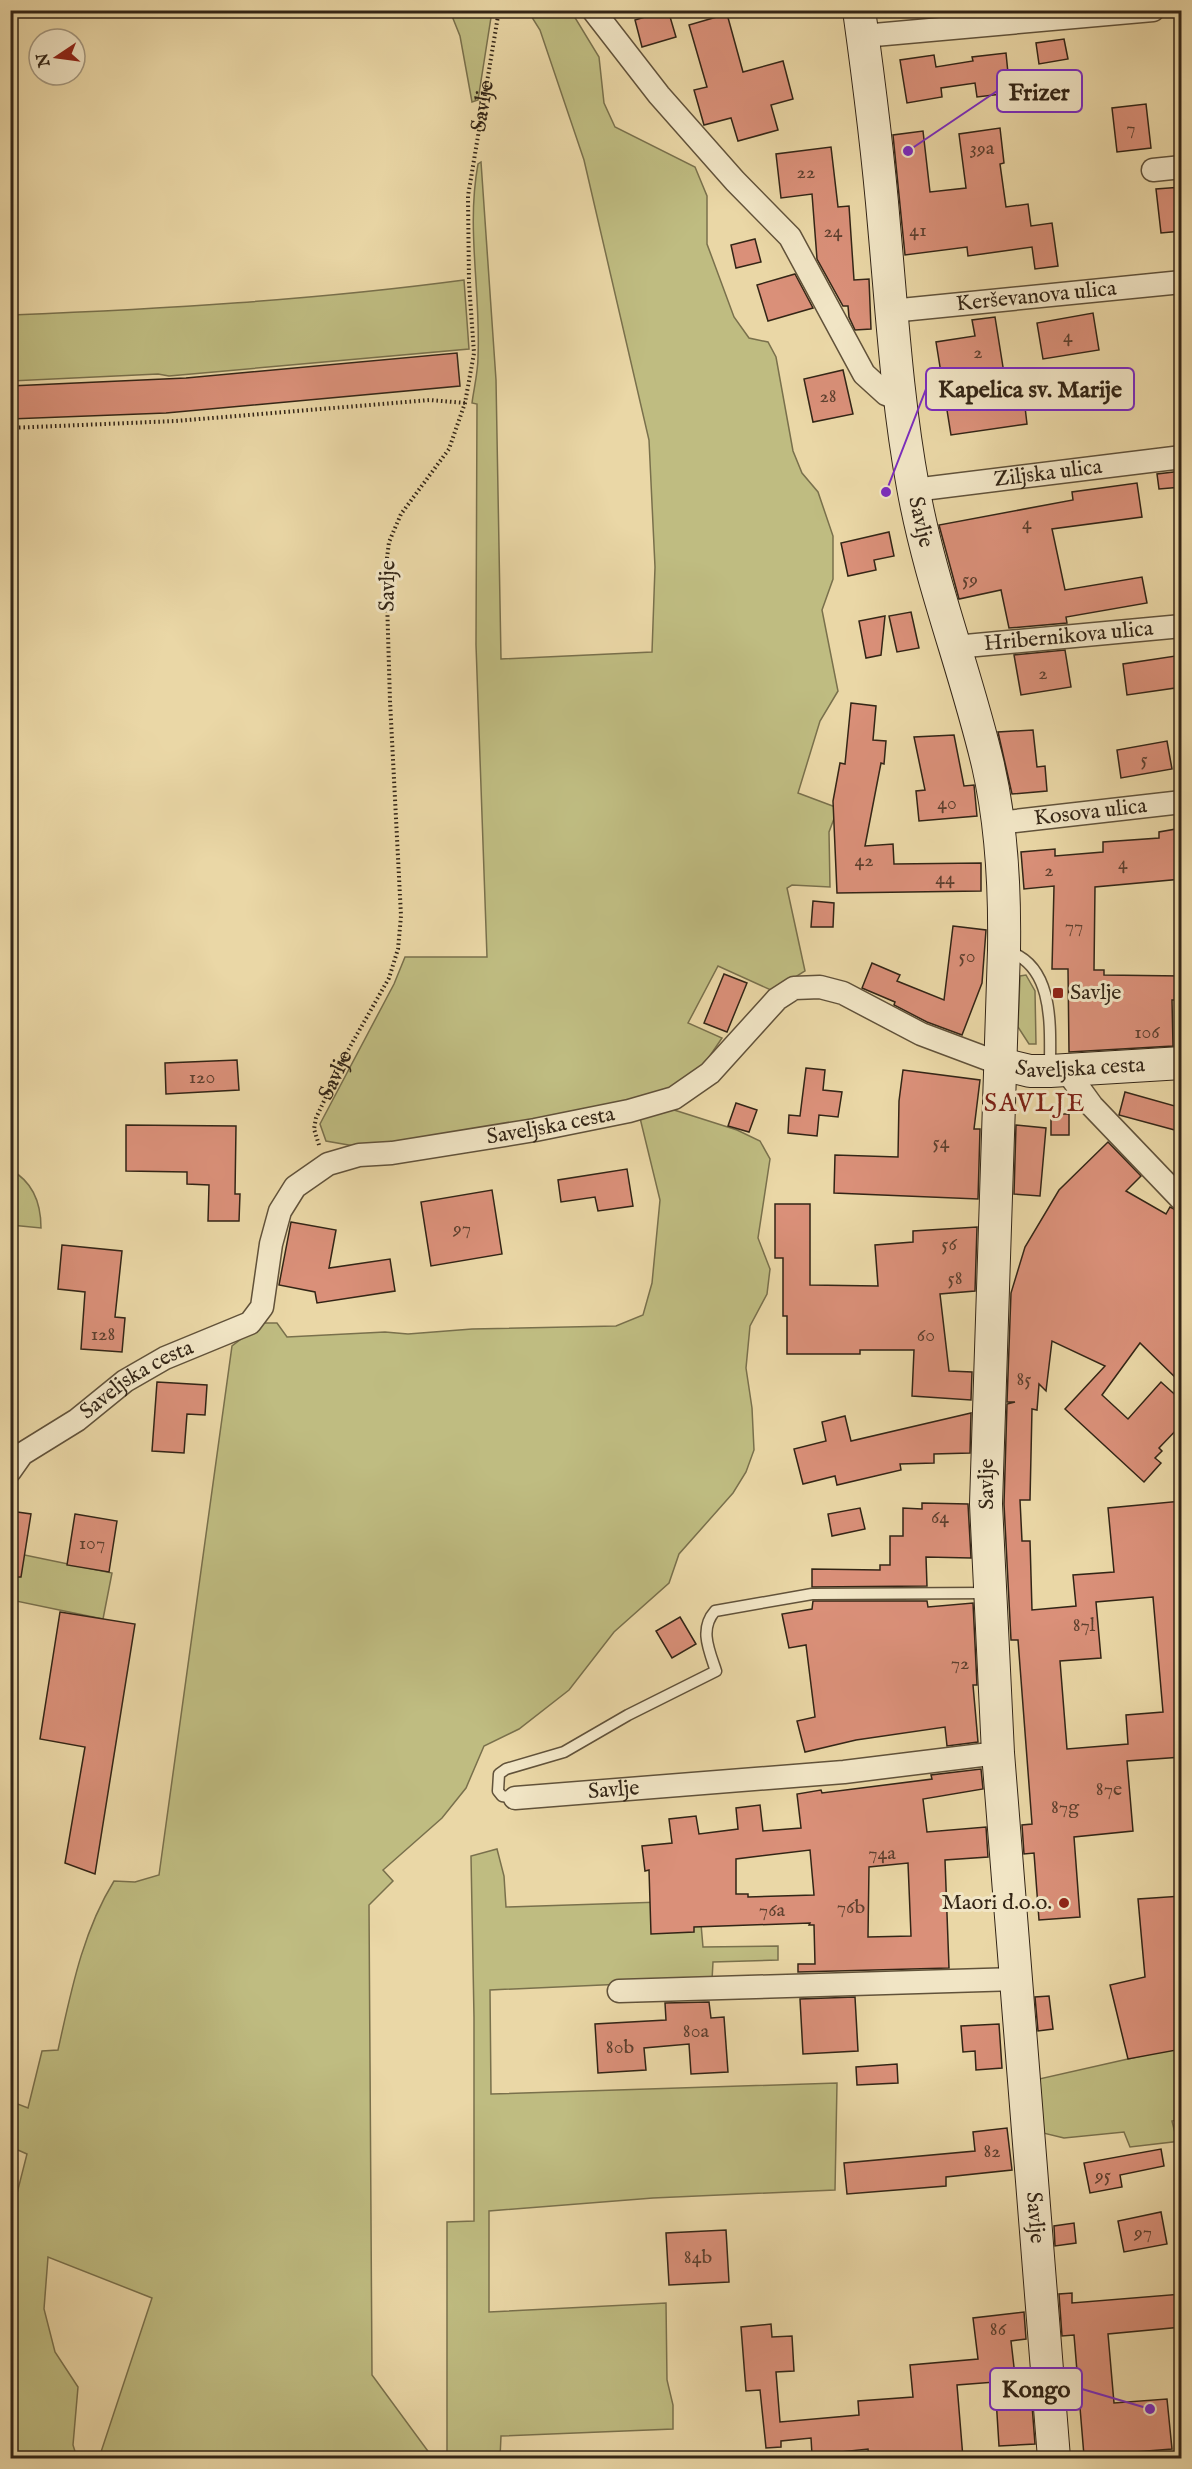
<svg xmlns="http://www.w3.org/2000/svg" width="1192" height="2469" font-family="'IM FELL English',serif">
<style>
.green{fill:#bfbc81;stroke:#79704c;stroke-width:1.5}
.building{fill:#da9079;stroke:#332516;stroke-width:1.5;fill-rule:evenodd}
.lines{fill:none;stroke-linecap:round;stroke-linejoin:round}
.lane-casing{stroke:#61523a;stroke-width:13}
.street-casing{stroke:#61523a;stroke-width:25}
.secondary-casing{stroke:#332516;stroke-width:34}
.path{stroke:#332516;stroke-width:4;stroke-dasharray:1.5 3;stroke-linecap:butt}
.lane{stroke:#f1e5c5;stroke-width:10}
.street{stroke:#f1e5c5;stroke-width:22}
.secondary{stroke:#f1e5c5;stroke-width:32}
.poi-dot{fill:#8f2418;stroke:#f1e5c5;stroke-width:2}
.labels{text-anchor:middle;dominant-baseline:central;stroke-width:6;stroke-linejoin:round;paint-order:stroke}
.number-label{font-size:20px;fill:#5d402f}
.street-label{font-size:22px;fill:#332516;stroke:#f1e5c5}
.poi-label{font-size:22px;fill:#332516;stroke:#f1e5c5;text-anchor:start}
.quarter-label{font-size:26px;letter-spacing:1.5px;fill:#7a1f14;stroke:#f1e5c5}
.leader{fill:none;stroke:#7b2cbf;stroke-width:2}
.callout-dot{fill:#7b2cbf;stroke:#f1e5c5;stroke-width:2}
.callout{fill:#f1e5c5;stroke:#7b2cbf;stroke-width:2}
.callout-label{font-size:24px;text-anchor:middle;font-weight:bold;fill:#332516}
</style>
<rect width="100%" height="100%" fill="#ead7a6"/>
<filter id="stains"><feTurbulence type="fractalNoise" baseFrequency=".00333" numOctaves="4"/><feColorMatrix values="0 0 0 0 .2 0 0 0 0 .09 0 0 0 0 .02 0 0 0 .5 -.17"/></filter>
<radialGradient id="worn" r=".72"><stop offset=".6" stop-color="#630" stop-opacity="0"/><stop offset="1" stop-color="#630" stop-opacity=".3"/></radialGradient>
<g class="green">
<path d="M 450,11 L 492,11 L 478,100 L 472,102 L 460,36 Z"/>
<path d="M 528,11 L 571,11 L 599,57 L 604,103 L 615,127 L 695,167 L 707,196 L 707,244 L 734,317 L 749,338 L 768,342 L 776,357 L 793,451 L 802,473 L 818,492 L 833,536 L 833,579 L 822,610 L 838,691 L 820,721 L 798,793 L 838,808 L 829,832 L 830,887 L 792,885 L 787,888 L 805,971 L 773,991 L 718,966 L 688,1023 L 722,1038 L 705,1063 L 689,1079 L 634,1104 L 360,1147 L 326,1141 L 320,1124 L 394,984 L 405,957 L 487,957 L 476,645 L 477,404 L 472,403 C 474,388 478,372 478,357 C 481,292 466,229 478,164 L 481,162 L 496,380 L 501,659 L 652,652 L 655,567 L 649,440 L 584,160 L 540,30 Z"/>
<path d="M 464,280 L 469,349 L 169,376 L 158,374 L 11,381 L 11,315 C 162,309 314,300 464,280 Z"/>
<path d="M 1026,975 L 1035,991 L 1036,1044 L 1029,1044 L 1018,1027 L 1020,976 Z"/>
<path d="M 671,1109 L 737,1130 L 760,1141 L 770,1159 L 758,1238 L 770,1269 L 767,1294 L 750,1326 L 746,1368 L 752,1408 L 754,1450 L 746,1472 L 733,1493 L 679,1554 L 669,1583 L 614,1632 L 569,1690 L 519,1729 L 484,1746 L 466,1788 L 442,1818 L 383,1870 L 393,1881 L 369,1905 L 372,2375 L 433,2458 L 99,2458 L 152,2298 L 48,2257 L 44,2309 L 55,2352 L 78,2387 L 73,2445 L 77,2458 L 11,2458 L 11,2217 L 27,2154 L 11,2147 L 10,2101 L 28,2108 L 42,2051 L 58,2050 C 71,1992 82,1933 114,1881 L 135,1882 L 159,1875 L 232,1346 L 262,1323 L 277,1323 L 287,1337 L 385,1332 L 408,1334 L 472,1329 L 616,1326 L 643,1315 L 652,1283 L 660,1200 L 640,1118 Z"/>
<path d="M 11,1170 C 33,1182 41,1204 41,1228 L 11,1225 Z"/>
<path d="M 10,1552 L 112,1573 L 103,1619 L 11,1600 Z"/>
<path d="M 497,1849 L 504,1876 L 506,1907 L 692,1901 L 701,1924 L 703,1947 L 778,1946 L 778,1960 L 713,1962 L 712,1980 L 490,1990 L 491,2094 L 837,2083 L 835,2190 L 653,2198 L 489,2211 L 489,2312 L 666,2303 L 667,2380 L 673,2405 L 673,2429 L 501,2436 L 500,2458 L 447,2458 L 447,2222 L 474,2221 L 474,2017 L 471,1856 Z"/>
<path d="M 1181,2047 L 1181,2119 L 1172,2121 L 1176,2137 L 1181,2137 L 1181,2141 L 1130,2147 L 1124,2132 L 1064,2138 L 1043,2133 L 1039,2079 Z"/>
</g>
<g class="building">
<path d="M 668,10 L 676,37 L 642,47 L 635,20 Z"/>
<path d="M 727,14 L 743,72 L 783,61 L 793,99 L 771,105 L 778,130 L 738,141 L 731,118 L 704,125 L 694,90 L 707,87 L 689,25 Z"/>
<path d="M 1064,39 L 1068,59 L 1039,64 L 1036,43 Z"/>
<path d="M 1006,53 L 1010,93 L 977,97 L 975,83 L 941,88 L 942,97 L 907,103 L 900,60 L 934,55 L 936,67 L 973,61 L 972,57 Z"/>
<path d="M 1146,104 L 1151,148 L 1117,152 L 1112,108 Z"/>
<path d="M 1000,128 L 1004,163 L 1000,164 L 1006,207 L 1028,204 L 1031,226 L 1052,223 L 1058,266 L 1035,269 L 1032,247 L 968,256 L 967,247 L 905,255 L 893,135 L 923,131 L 930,192 L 966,188 L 959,134 Z"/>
<path d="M 831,147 L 838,207 L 849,206 L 854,280 L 869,279 L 871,329 L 855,330 L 849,317 L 848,306 L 843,306 L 817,259 L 812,194 L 781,198 L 776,154 Z"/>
<path d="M 1182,187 L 1182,231 L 1161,233 L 1156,189 Z"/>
<path d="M 755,239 L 761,262 L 736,268 L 731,245 Z"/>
<path d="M 795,274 L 813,308 L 768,321 L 757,285 Z"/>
<path d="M 1093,313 L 1099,350 L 1043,359 L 1037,323 Z"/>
<path d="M 995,317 L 1007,392 L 1023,390 L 1027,424 L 951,435 L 936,342 L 975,336 L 972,320 Z"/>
<path d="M 457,353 L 460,386 L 166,413 L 10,419 L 10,386 L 186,378 Z"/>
<path d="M 843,370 L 853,414 L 813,422 L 804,379 Z"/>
<path d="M 1182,471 L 1182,487 L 1159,489 L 1157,474 Z"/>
<path d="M 1137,483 L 1142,517 L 1052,529 L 1065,590 L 1142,577 L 1147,603 L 1066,617 L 1067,623 L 1009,628 L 1001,590 L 959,599 L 939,525 L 1073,500 L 1072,492 Z"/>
<path d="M 889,532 L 894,556 L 874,560 L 876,570 L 848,576 L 841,543 Z"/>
<path d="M 911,612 L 919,648 L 897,652 L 889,616 Z"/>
<path d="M 885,616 L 881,655 L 866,658 L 859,621 Z"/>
<path d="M 1065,650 L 1071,687 L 1021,695 L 1014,655 Z"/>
<path d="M 1182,655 L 1182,687 L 1127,695 L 1123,664 Z"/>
<path d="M 851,703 L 876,706 L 873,740 L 886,741 L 884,764 L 881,763 L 865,846 L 893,844 L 894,864 L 981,863 L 981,891 L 837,893 L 833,801 L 840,763 L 845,764 Z"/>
<path d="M 1033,730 L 1037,767 L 1045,766 L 1047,791 L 1012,794 L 998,732 Z"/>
<path d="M 954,735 L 964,786 L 974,785 L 977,816 L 919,821 L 916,791 L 925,790 L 914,737 Z"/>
<path d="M 1167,741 L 1172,769 L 1121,778 L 1117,750 Z"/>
<path d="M 1182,828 L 1182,879 L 1095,887 L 1094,970 L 1104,970 L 1104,975 L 1182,976 L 1182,1000 L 1172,1000 L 1173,1046 L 1069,1052 L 1068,969 L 1052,969 L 1054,886 L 1024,889 L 1021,852 L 1055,849 L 1055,856 L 1103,852 L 1103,842 L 1159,838 L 1159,832 Z"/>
<path d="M 813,901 L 834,903 L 833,927 L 811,927 Z"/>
<path d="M 953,926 L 986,930 L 982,983 L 962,1035 L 927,1022 L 894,1005 L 895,1002 L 862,988 L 872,963 L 900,975 L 897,981 L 944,1000 Z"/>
<path d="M 724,974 L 747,983 L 727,1032 L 704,1023 Z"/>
<path d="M 237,1060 L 239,1090 L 166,1094 L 165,1063 Z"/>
<path d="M 806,1068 L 825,1070 L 823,1090 L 842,1092 L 838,1117 L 819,1115 L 817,1136 L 788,1133 L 789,1115 L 800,1116 Z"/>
<path d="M 903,1070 L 980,1080 L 974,1129 L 980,1129 L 978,1199 L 834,1193 L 835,1155 L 898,1157 L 899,1101 Z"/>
<path d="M 1125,1092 L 1182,1108 L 1182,1132 L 1119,1115 Z"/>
<path d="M 736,1103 L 757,1110 L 749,1132 L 728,1126 Z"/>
<rect x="1051" y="1114" width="18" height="21"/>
<path d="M 126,1125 L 236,1126 L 235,1194 L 240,1194 L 239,1221 L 208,1221 L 209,1185 L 187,1184 L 187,1172 L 126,1171 Z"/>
<path d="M 1016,1125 L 1046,1128 L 1040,1196 L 1014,1194 Z"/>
<path d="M 1108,1142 L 1141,1176 L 1126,1191 L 1166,1214 L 1170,1207 L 1182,1213 L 1182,1384 L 1140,1343 L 1102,1395 L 1128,1419 L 1161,1382 L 1182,1401 L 1182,1424 L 1159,1448 L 1162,1451 L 1155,1458 L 1161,1463 L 1144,1482 L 1065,1409 L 1105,1366 L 1052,1341 L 1046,1391 L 1039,1384 L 1037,1410 L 1032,1409 L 1030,1500 L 1020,1500 L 1022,1541 L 1030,1541 L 1032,1610 L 1076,1606 L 1073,1575 L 1114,1572 L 1108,1508 L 1182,1501 L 1182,1757 L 1127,1761 L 1133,1831 L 1074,1837 L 1080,1917 L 1039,1920 L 1034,1853 L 1024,1854 L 1022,1825 L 1032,1824 L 1018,1640 L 1011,1640 L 1004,1504 L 1007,1404 L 1015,1402 L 1007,1402 L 1011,1293 L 1025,1247 L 1059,1190 ZM 1153,1597 L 1163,1712 L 1126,1715 L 1128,1744 L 1067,1749 L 1060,1661 L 1101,1658 L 1096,1602 Z"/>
<path d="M 627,1169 L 633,1206 L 598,1211 L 595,1197 L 561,1202 L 558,1180 Z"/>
<path d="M 492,1190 L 502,1254 L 431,1266 L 421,1202 Z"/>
<path d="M 775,1204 L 810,1204 L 810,1285 L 878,1286 L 875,1245 L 913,1242 L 913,1231 L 977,1227 L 975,1291 L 940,1294 L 949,1371 L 972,1372 L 971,1400 L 912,1396 L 914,1350 L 860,1350 L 860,1354 L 787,1354 L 787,1316 L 783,1316 L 783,1258 L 775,1258 Z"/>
<path d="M 291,1222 L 336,1230 L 329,1268 L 390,1259 L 395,1291 L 317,1303 L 315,1292 L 279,1285 Z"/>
<path d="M 62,1245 L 122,1251 L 115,1317 L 125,1318 L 122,1352 L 81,1349 L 85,1292 L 58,1289 Z"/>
<path d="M 157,1382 L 207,1385 L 205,1415 L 187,1414 L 184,1453 L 152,1451 Z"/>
<path d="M 971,1413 L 970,1453 L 934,1454 L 934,1463 L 900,1464 L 901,1470 L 837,1485 L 835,1476 L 803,1484 L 794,1449 L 826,1441 L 822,1422 L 845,1416 L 851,1441 Z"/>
<path d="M 922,1503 L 968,1504 L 971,1558 L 926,1557 L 927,1586 L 812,1587 L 812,1569 L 880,1570 L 880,1565 L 890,1565 L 890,1536 L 903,1536 L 903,1508 L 922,1509 Z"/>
<path d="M 860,1508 L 865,1529 L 832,1536 L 828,1514 Z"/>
<path d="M 10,1511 L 31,1514 L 21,1577 L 10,1577 Z"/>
<path d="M 75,1514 L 117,1521 L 109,1572 L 67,1565 Z"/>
<path d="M 813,1601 L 927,1601 L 928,1607 L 973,1603 L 977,1685 L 973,1685 L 978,1742 L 947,1746 L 945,1727 L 856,1740 L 805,1752 L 797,1721 L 815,1717 L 806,1645 L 789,1648 L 782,1614 L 812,1609 Z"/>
<path d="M 60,1612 L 135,1624 L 95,1874 L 65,1863 L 85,1747 L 40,1739 Z"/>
<path d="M 680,1617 L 696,1644 L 672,1658 L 656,1631 Z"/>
<path d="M 981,1769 L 983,1789 L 923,1799 L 927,1832 L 986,1827 L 988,1857 L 945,1860 L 949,1968 L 798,1972 L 798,1964 L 815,1964 L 814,1925 L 809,1925 L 810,1923 L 694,1927 L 694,1932 L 651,1934 L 649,1870 L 645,1871 L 642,1846 L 672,1843 L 669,1819 L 696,1816 L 699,1834 L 738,1829 L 736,1808 L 760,1805 L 763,1831 L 801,1828 L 797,1794 L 821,1790 L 822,1793 L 932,1779 L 931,1775 ZM 810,1850 L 814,1895 L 748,1897 L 748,1894 L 736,1894 L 736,1859 ZM 908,1863 L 911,1936 L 868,1937 L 869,1867 Z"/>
<path d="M 1182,1896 L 1182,2049 L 1128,2059 L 1110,1985 L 1145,1977 L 1138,1899 Z"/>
<path d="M 1049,1996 L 1053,2029 L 1038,2031 L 1035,1997 Z"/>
<path d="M 855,1997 L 858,2051 L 803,2054 L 800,1999 Z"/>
<path d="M 709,2002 L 711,2018 L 724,2017 L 728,2072 L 691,2074 L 689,2044 L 644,2048 L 646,2070 L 598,2073 L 595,2024 L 666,2020 L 665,2003 Z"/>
<path d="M 999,2024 L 1002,2068 L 976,2070 L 975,2051 L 963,2052 L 961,2026 Z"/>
<path d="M 897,2064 L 898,2083 L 857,2085 L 856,2067 Z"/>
<path d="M 1007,2128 L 1012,2170 L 946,2177 L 946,2186 L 847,2194 L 844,2163 L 975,2151 L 973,2132 Z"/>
<path d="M 1161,2149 L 1164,2166 L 1120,2175 L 1122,2187 L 1090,2193 L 1084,2163 Z"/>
<path d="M 1161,2212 L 1167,2244 L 1124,2252 L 1118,2221 Z"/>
<path d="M 1074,2223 L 1076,2243 L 1055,2246 L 1054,2226 Z"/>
<path d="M 726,2230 L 729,2282 L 669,2285 L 666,2233 Z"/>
<path d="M 1072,2293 L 1072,2303 L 1182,2294 L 1182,2327 L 1108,2334 L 1114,2403 L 1167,2399 L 1172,2449 L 1084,2456 L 1074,2335 L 1062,2336 L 1059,2294 Z"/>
<path d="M 1024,2312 L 1026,2339 L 1011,2341 L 1017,2393 L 1031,2392 L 1035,2444 L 999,2446 L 995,2382 L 957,2385 L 963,2458 L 869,2458 L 868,2449 L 812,2455 L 811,2438 L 781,2441 L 781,2447 L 766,2448 L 760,2390 L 746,2391 L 741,2327 L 771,2324 L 772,2337 L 792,2336 L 794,2371 L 776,2372 L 780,2422 L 859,2415 L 858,2401 L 913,2397 L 910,2365 L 978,2359 L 973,2318 Z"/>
</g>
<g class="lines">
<defs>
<g id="lane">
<path d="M 1007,951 C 1055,965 1050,1028 1050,1067"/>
<path d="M 515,1798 L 502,1796 L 498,1791 L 499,1774 L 506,1769 L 564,1752 L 628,1715 L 716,1671 C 709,1650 699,1629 715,1611 L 812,1594 L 987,1593"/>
</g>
<g id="street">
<path d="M 593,10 L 659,95 L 735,181 L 790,237 L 864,374 L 886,394 L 899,399"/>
<path d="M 863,36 L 1153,10"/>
<path d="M 1153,170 L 1182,167"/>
<path id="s2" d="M 891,311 L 1182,282"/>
<path id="s3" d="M 914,490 L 1182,457"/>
<path id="s4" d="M 955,647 L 1182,626"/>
<path id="s5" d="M 998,823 L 1182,802"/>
<path d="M 1066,1070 L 1092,1106 L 1182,1200"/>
<path id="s6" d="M 10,1471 L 22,1454 L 77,1420 L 125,1381 L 165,1358 L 250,1323 L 262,1307 L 271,1244 L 280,1211 L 295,1187 L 328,1164 L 359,1155 L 392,1153 L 535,1130 L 629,1111 L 674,1098 L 710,1073 L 777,999 L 794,988 L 820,987 L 843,993 L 921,1034 L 1001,1064"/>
<path id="s7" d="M 515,1798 L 844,1772 L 998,1753"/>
<path d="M 619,1991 L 1017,1979"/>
</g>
<g id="secondary">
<path id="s8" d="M 859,10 C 869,82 878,153 884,225 C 892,313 897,400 913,487 C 930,582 966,671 988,765 C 1002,826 1005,888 1004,950 L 986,1504 L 998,1753 L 1054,2458"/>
<path id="s9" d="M 1001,1064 L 1030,1071 L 1050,1071 L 1182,1063"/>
</g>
</defs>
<use href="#lane" class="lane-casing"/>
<use href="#street" class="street-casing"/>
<use href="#secondary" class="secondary-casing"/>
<g class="path">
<path d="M 10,428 L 176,421 L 430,400 L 465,403"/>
<path id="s1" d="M 319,1145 L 314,1129 L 316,1118 L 347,1052 L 389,978 L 398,949 L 401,916 L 390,701 L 386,566 L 389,542 L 401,514 L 449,449 L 465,403 L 474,353 L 469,283 L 468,196 L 499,10"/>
</g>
<use href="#lane" class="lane"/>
<use href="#street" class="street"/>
<use href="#secondary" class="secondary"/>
</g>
<g class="poi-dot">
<rect x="1052" y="987" width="12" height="12" rx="3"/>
<circle cx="1064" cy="1903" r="6"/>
</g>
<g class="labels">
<g class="number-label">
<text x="1131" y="128">7</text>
<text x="982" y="148">39a</text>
<text x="806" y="172">22</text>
<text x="918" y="230">41</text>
<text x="833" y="231">24</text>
<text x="1068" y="336">4</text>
<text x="978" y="352">2</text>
<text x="828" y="396">28</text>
<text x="1027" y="523">4</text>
<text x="970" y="579">59</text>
<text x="1043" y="673">2</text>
<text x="1144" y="759">5</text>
<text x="947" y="803">40</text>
<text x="864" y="860">42</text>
<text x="1123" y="863">4</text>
<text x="1049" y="870">2</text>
<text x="945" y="878">44</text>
<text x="1074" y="926">77</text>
<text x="967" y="956">50</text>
<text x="1147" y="1032">106</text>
<text x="202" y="1077">120</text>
<text x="941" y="1142">54</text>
<text x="462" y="1228">97</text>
<text x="949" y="1244">56</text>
<text x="955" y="1278">58</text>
<text x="103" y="1334">128</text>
<text x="926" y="1335">60</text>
<text x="1024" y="1379">85</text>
<text x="940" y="1517">64</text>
<text x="92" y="1543">107</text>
<text x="1084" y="1625">87l</text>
<text x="960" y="1663">72</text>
<text x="1109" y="1789">87e</text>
<text x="1065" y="1807">87g</text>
<text x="882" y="1853">74a</text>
<text x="851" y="1907">76b</text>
<text x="772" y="1910">76a</text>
<text x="696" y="2031">80a</text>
<text x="620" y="2047">80b</text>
<text x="992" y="2151">82</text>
<text x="1103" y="2175">95</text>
<text x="1143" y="2232">97</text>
<text x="698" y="2257">84b</text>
<text x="998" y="2329">86</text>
</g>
<g class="street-label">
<text stroke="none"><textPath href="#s1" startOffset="1083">Savlje</textPath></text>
<text stroke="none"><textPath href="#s2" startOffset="146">Kerševanova ulica</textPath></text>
<text stroke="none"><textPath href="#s3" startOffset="135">Ziljska ulica</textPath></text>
<text stroke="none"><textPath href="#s8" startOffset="516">Savlje</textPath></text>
<text transform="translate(388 586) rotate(-89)">Savlje</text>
<text stroke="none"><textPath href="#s4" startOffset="114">Hribernikova ulica</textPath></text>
<text stroke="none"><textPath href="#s5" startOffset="93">Kosova ulica</textPath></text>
<text stroke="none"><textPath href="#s9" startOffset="80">Saveljska cesta</textPath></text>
<text stroke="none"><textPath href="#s1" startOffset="75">Savlje</textPath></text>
<text stroke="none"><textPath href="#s6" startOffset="698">Saveljska cesta</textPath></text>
<text stroke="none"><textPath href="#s6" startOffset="158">Saveljska cesta</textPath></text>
<text transform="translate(987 1484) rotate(-90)">Savlje</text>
<text stroke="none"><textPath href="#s7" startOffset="99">Savlje</textPath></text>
<text stroke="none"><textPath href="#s8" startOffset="2224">Savlje</textPath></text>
</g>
<g class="poi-label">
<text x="1070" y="993">Savlje</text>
<text x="1052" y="1903" text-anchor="end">Maori d.o.o.</text>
</g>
<g class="quarter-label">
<text x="1035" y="1103">SAVLJE</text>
</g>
</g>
<path class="leader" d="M908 151L997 91M886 492L926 389M1150 2409L1082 2389"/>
<g class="callout-dot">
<circle cx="908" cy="151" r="6"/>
<circle cx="886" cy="492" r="6"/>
<circle cx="1150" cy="2409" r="6"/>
</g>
<g class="callout">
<rect x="997" y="70" width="85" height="42" rx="6"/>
<rect x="926" y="368" width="208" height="42" rx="6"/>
<rect x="990" y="2368" width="92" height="42" rx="6"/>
</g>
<g class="callout-label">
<text x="1039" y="100">Frizer</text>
<text x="1030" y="397">Kapelica sv. Marije</text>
<text x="1036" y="2397">Kongo</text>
</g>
<rect width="1192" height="2469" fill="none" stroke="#ead7a6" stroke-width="36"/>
<rect x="12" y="12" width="1168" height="2445" fill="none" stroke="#332516" stroke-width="3"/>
<rect x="18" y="18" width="1156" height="2433" fill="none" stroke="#332516" stroke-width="1.5"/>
<g transform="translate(57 57) rotate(257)"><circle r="28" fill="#f1e5c5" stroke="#a5987f" stroke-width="1.5"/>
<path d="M0-4.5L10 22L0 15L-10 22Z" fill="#8f2418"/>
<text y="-9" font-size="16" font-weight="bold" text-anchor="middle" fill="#332516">N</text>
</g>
<rect width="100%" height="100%" filter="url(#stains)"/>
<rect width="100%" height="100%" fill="url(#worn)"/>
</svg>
